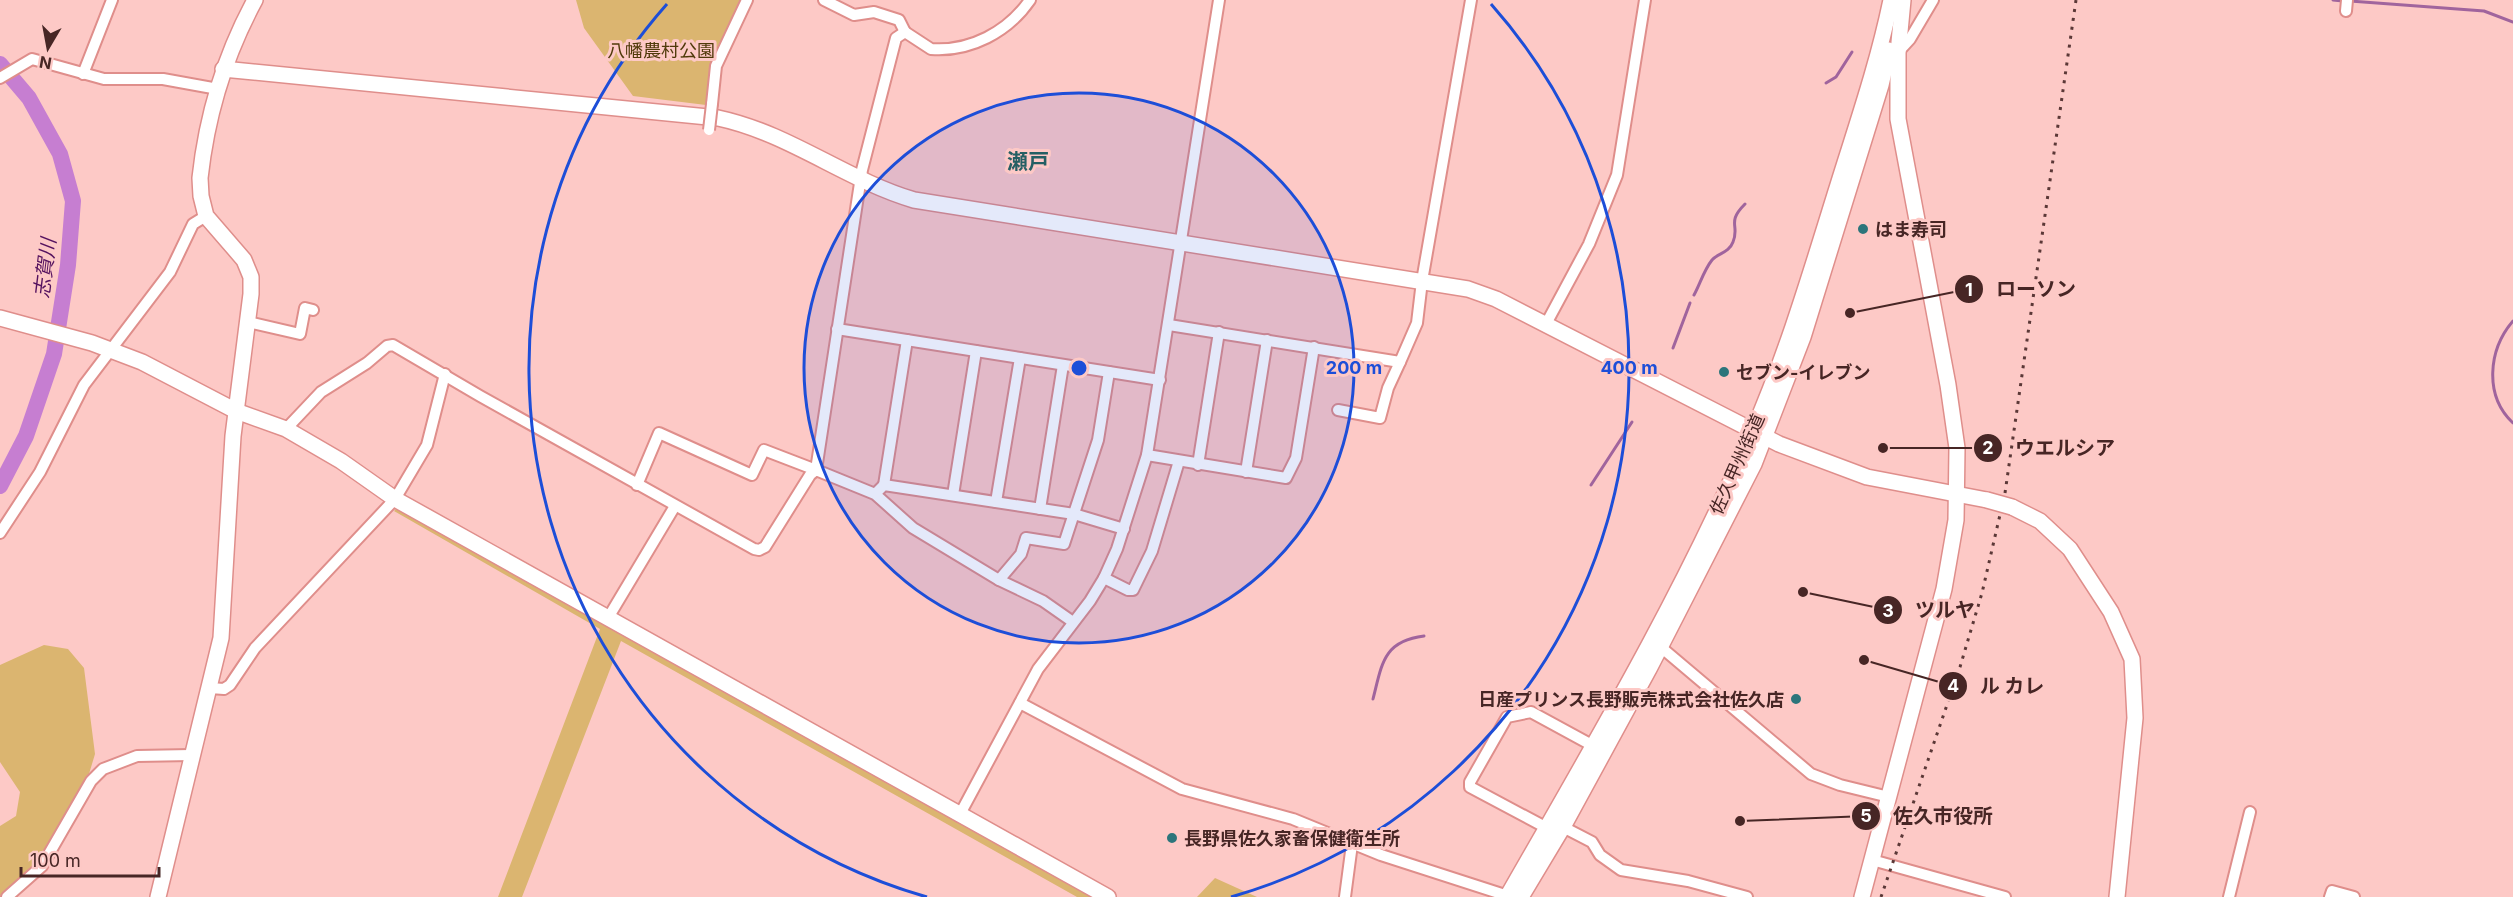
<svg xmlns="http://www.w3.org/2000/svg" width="2513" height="897" font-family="Inter,'Noto Sans JP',sans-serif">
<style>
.green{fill:#dbb570}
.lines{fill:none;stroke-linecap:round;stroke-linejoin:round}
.stream{stroke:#a0649d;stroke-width:3}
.river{stroke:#c67ed1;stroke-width:16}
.street-casing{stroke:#df8e8b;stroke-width:14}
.secondary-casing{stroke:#df8e8b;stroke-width:18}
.street{stroke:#fff;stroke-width:10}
.secondary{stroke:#fff;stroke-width:15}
.rail{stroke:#5b3837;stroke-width:3;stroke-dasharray:3 6;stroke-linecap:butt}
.street-bridge-casing{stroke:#df8e8b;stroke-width:14;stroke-linecap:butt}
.secondary-bridge-casing{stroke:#df8e8b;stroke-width:18;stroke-linecap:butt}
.street-bridge{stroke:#fff;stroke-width:10}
.secondary-bridge{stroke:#fff;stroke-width:15}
.ring{fill:none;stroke:#1d4ed8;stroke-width:3}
.poi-dot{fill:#2c757b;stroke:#fdc9c6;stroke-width:2}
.labels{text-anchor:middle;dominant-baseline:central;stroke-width:6;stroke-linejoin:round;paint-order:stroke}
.park-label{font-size:18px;fill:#503a0a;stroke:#fdc9c6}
.poi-label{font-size:18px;font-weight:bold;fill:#472625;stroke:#fdc9c6;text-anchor:start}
.street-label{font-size:18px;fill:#472625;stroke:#fdc9c6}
.water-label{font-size:20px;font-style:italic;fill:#54115e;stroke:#fdc9c6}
.quarter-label{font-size:21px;font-weight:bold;fill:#255f64;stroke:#fdc9c6}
.centre{fill:#1d4ed8;stroke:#fdc9c6;stroke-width:3}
.ring-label{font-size:18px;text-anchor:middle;font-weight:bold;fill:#1d4ed8;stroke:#fdc9c6;stroke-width:6;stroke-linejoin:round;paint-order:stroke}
.leader{fill:none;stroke:#472625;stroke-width:2}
.callout-dot{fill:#472625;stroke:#fdc9c6;stroke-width:2}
.mark-label{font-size:18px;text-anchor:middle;font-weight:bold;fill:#fff}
.callout-label{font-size:20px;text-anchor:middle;font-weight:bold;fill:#472625;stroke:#fdc9c6;stroke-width:6;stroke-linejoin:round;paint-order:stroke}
</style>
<rect width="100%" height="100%" fill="#fdc9c6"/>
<g class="green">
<path d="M 576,0 L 741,0 L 711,66 L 706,105 L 633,96 L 584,28 Z"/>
<path d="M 399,506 L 1097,897 L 1077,897 L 621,641 L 522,897 L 498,897 L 600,629 L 394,511 Z"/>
<path d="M 44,645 L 68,649 L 84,668 L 95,754 L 89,774 L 39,865 L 0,896 L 0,826 L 16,816 L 20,792 L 0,762 L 0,665 Z"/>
<path d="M 1215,878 L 1257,897 L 1197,897 Z"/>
</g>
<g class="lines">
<g class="stream">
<path d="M 2333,0 L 2343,1"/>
<path d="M 2350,1 L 2484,11 L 2513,22"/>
<path d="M 1826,83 L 1836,77 L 1852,52"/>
<path d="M 1694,295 C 1700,284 1704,270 1712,260 C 1718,253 1729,253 1733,242 C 1740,225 1726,223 1745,204"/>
<path d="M 2513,321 C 2488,350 2484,396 2513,423"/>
<path d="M 1673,348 L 1690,303"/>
<path d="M 1591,485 L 1632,422"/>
<path d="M 1373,699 C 1382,664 1383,641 1424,636"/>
</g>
<path class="river" d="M 0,64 L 29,98 L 60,154 L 73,201 L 68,265 L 54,354 L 26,436 L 0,486"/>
<defs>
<g id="street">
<path d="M 824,0 L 854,15 L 874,12 L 899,20 L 905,32"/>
<path d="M 2346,11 L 2347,0"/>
<path d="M 1898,52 L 1910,39 L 1933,0"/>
<path d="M 83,74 L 112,0"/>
<path d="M 0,78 L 32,59 L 104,79 L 163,79 L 218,89"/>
<path d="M 712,104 L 716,66 L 747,0"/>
<path d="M 248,322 L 300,334 L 305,308 L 313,310"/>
<path d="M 1546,324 L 1589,244 L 1617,175 L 1645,0"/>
<path d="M 1169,325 L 1400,362 L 1417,323 L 1422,281 L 1471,0"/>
<path d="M 837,329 L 1160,380"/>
<path d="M 1338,410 L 1380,418 L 1388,388 L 1400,362"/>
<path d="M 286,429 L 321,392 L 367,363 L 387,346 L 393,345 L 480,396 L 754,549 L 759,550 L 765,547 L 810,475 L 816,470 L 875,494 L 913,528 L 999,580 L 1043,601 L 1073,622"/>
<path d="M 1147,455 L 1286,478 L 1296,458 L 1314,347"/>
<path d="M 1198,465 L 1219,332"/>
<path d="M 1246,472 L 1267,340"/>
<path d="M 637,485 L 659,433 L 752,475 L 764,450 L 816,470 L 862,170 L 896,38 L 905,32 L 931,49 C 970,52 1008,32 1030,0"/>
<path d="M 884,485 L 907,340"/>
<path d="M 875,494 L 884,485 L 1074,514 L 1124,529"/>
<path d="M 953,495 L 976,351"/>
<path d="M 996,502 L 1020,358"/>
<path d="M 1040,509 L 1063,365"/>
<path d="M 0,533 L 40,472 L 84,385 L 170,272 L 193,224 L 206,216"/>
<path d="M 1104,578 L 1128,590 L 1133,590 L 1152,551 L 1179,461"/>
<path d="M 999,580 L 1021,554 L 1026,538 L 1064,544 L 1098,440 L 1109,372"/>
<path d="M 608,618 L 675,506"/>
<path d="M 1656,643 L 1811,774 L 1840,785 L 1889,797"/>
<path d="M 210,688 L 224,689 L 230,685 L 255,648 L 395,499 L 427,445 L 445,374"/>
<path d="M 1020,703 L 1182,789 L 1293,819 L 1381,855 L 1508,896"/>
<path d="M 959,816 L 1038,669 L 1090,601 L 1104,578 L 1117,549 L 1147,455 L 1219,0"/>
<path d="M 1563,827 L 1592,842 L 1600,855 L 1621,870 L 1688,881 L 1747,897"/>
<path d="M 1547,828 L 1470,787 L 1470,782 L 1507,717 L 1531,712 L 1599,749"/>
<path d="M 1872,860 L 2005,897"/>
<path d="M 7,897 L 42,866 L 91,781 L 103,769 L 137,756 L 191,755"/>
<path d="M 1345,897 L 1352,844"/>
<path d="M 2229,897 L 2250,812"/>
<path d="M 2330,897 L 2332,891 L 2354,897"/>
</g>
<g id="secondary">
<path d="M 223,69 L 718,118 C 789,133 846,180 914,200 L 1468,289 L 1496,299 L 1779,444 L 1867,477 L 1987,500"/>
<path d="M 0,318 L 92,343 L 142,362 L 236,411 L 286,429 L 341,461 L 395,499 L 1108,897"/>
<path d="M 2012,507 L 2040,521 L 2070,549 L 2111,612 L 2132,659 L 2135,718 L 2117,897"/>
<path d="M 158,897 L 221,638 L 233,436 L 251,294 L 251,277 L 244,260 L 206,216 L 201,196 L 200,178 C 207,114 224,57 255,0"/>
<path d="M 1507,897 C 1594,745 1684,593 1753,431 C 1788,351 1812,268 1838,185 C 1857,124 1878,63 1891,0"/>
<path d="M 1521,897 L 1563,827 L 1649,669 L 1754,464 L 1803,337 L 1881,85 L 1889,50"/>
<path d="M 1862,897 L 1944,589 L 1956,520 L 1957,448 L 1948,385 L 1898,119 L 1898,53 L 1903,0"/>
</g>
</defs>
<use href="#street" class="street-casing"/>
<use href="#secondary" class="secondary-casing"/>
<use href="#street" class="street"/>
<use href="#secondary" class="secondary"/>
<path class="rail" d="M 1881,897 L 1960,667 L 1982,593 L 2005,493 L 2076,0"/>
<defs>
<path id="street-bridge" d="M 709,130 L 712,104"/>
<path id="secondary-bridge" d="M 1987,500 L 2012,507"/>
</defs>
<use href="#street-bridge" class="street-bridge-casing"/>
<use href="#secondary-bridge" class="secondary-bridge-casing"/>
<use href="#street-bridge" class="street-bridge"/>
<use href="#secondary-bridge" class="secondary-bridge"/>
</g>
<circle cx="1079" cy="368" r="275" fill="#1d4ed8" fill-opacity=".12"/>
<g class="ring">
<circle cx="1079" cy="368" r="275"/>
<path d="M927 897A550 550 0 0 1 667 4M1491 4A550 550 0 0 1 1231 897"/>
</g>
<g class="poi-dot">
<circle cx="1863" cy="229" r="6"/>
<circle cx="1724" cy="372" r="6"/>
<circle cx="1796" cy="699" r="6"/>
<circle cx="1172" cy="838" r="6"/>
</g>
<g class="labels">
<g class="park-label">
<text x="661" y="50">八幡農村公園</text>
</g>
<g class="poi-label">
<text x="1875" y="229">はま寿司</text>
<text x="1736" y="372">セブン-イレブン</text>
<text x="1784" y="699" text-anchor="end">日産プリンス長野販売株式会社佐久店</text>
<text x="1184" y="838">長野県佐久家畜保健衛生所</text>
</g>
<g class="street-label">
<text transform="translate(1737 464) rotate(-66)">佐久甲州街道</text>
</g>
<g class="water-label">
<text transform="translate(45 268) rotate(-83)">志賀川</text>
</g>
<g class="quarter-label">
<text x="1028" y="161">瀬戸</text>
</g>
</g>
<circle cx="1079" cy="368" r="9" class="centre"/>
<g class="ring-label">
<text x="1354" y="374">200 m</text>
<text x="1629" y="374">400 m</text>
</g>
<path class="leader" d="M1850 313L1969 289M1883 448L1988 448M1803 592L1888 610M1864 660L1953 686M1740 821L1866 816"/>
<g class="callout-dot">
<circle cx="1850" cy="313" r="6"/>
<circle cx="1883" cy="448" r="6"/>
<circle cx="1803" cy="592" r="6"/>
<circle cx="1864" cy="660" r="6"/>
<circle cx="1740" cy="821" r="6"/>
<circle cx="1969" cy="289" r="15"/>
<circle cx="1988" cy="448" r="15"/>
<circle cx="1888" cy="610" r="15"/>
<circle cx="1953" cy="686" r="15"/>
<circle cx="1866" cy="816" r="15"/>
</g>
<g class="mark-label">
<text x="1969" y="296">1</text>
<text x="1988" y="454">2</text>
<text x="1888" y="617">3</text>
<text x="1953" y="692">4</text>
<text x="1866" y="822">5</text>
</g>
<g class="callout-label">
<text x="2036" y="296">ローソン</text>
<text x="2065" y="455">ウエルシア</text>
<text x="1945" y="617">ツルヤ</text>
<text x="2012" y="693">ル カレ</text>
<text x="1943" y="823">佐久市役所</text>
</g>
<g transform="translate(48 48) rotate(190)" stroke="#fdc9c6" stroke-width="4.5" paint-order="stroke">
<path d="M0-4.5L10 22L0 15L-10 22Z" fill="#472625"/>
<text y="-9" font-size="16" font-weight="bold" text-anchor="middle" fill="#472625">N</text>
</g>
<path d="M21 867v9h138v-9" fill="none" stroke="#472625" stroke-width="3"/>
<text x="30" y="867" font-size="18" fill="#472625" stroke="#fdc9c6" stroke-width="4.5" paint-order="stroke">100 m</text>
</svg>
